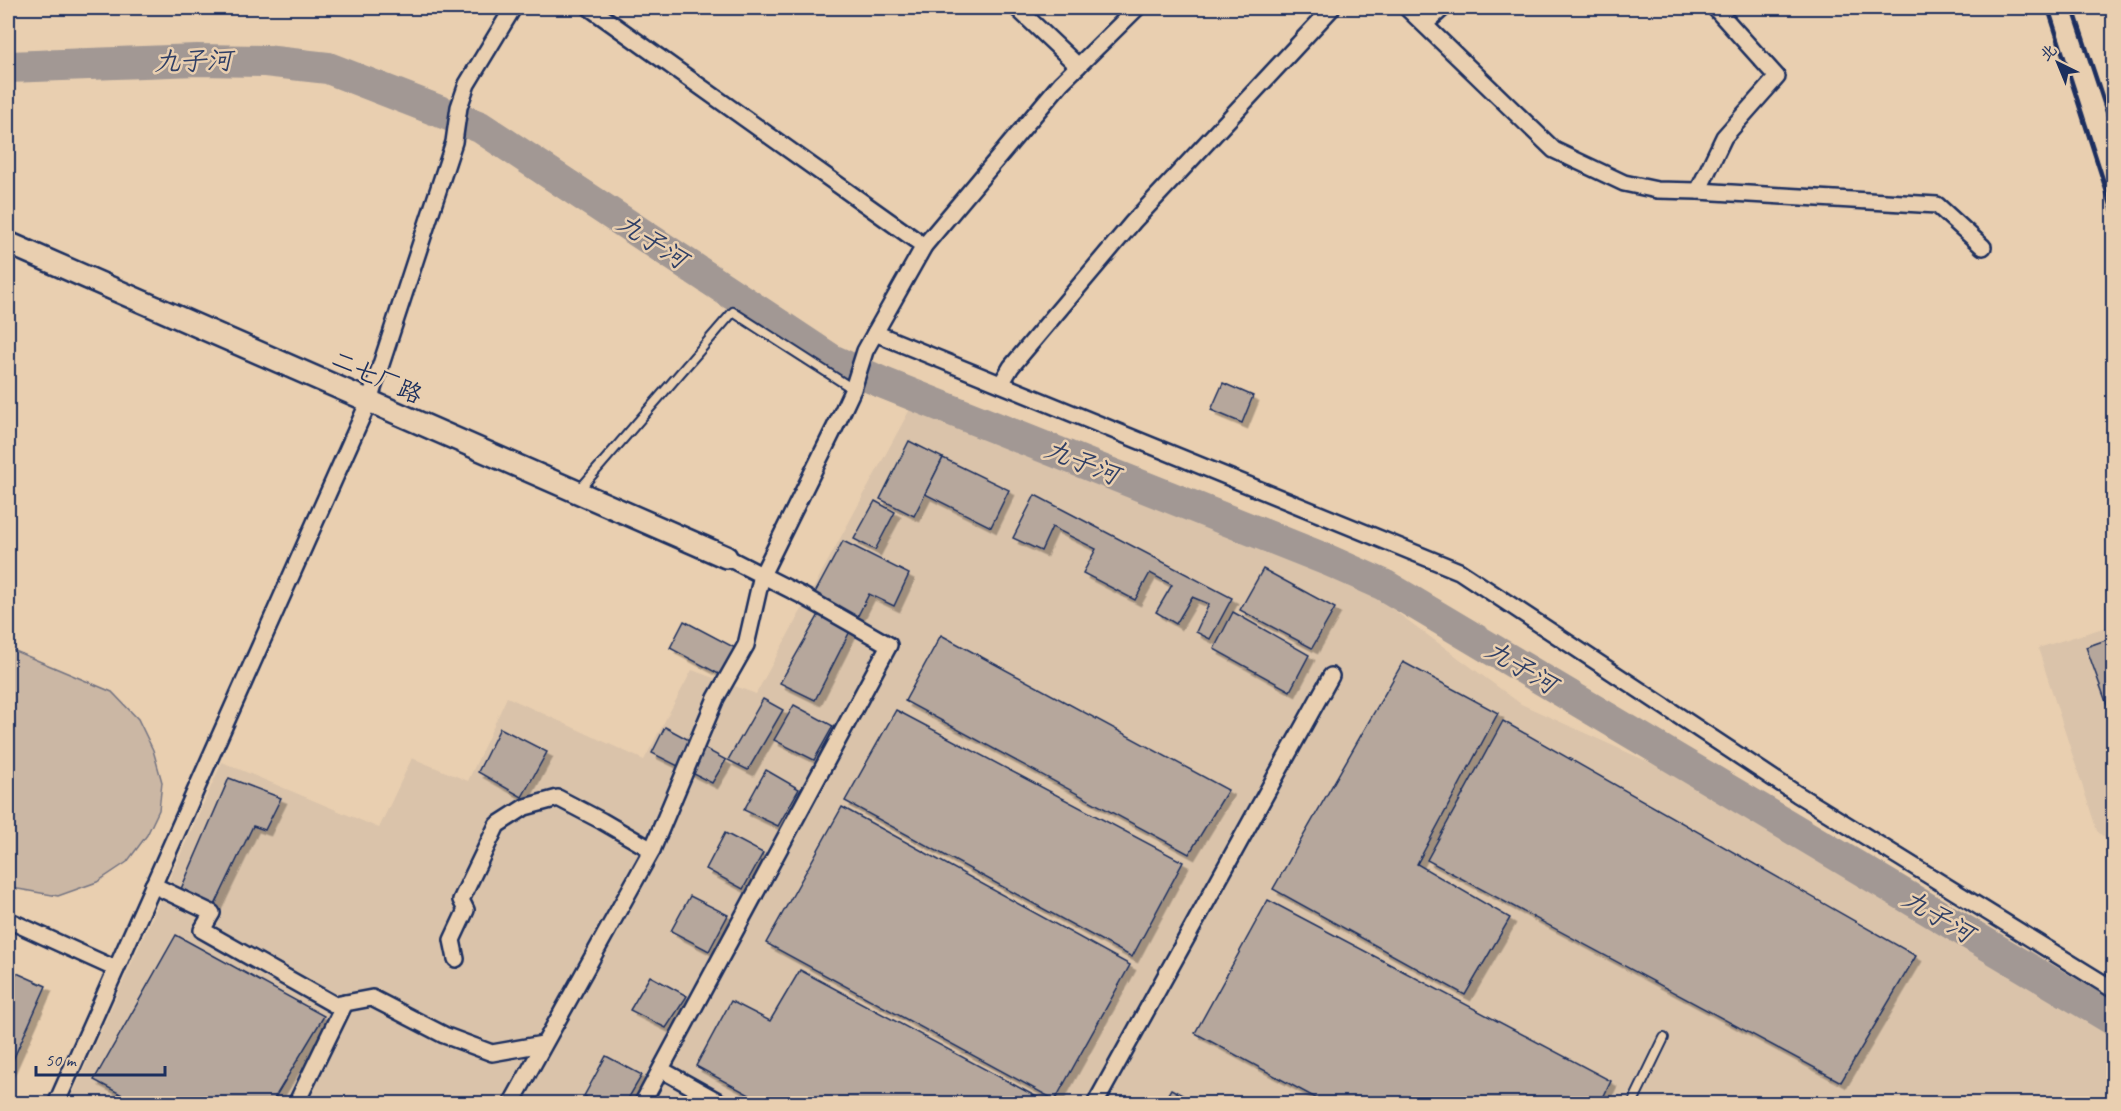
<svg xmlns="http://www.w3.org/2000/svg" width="2121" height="1111" font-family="Caveat,'LXGW WenKai TC',sans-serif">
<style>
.built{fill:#dac3aa}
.green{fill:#cbb7a4;stroke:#737381;stroke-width:1.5}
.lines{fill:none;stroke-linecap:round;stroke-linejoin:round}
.river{stroke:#a29894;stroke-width:32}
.building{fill:#b6a79c;stroke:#1b2f5e;stroke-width:1.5;filter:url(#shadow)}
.lane-casing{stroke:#1b2f5e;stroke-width:12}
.street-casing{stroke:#1b2f5e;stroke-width:20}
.secondary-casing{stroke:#1b2f5e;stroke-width:26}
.lane{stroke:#e9cfb0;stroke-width:8}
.street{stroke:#e9cfb0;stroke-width:15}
.secondary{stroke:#e9cfb0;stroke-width:21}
.rail{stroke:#1b2f5e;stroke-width:4.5}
.labels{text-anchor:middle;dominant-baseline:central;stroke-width:5;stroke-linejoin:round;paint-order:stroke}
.street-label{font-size:24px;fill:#1b2f5e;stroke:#e9cfb0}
.water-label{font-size:26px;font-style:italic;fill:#2f3f66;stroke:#e9cfb0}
</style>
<defs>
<filter id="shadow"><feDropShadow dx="5.5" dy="5.5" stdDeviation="0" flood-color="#0004"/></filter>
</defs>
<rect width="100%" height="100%" fill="#e9cfb0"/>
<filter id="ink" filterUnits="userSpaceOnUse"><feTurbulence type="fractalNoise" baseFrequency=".0167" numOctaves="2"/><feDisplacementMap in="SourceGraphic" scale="12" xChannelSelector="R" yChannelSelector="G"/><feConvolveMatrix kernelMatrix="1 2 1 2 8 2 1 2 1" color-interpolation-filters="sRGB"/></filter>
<g filter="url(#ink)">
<g class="built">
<path d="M 915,400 L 1376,597 L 1521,704 L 1686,779 L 2114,1036 L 2113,1104 L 70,1104 L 73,1093 L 222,762 L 379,828 L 412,758 L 468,781 L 507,697 L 644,760 L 692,670 L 756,694 Z"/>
<path d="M 2113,625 L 2113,845 L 2097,831 L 2038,648 Z"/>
</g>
<path class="green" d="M 8,648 L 112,692 L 138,719 L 153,750 L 162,782 L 159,810 L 147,835 L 127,862 L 97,882 L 58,896 L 18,889 L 8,885 Z"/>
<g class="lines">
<path class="river" d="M 8,67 L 197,60 L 265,61 L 328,68 L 480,127 L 832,360 L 881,382 L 1330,561 L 1384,585 L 2114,1020"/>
</g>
<g class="building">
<path d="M 1223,383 L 1253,396 L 1242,423 L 1211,410 Z"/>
<path d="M 909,441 L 943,458 L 914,516 L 880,499 Z"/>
<path d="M 943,458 L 1009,490 L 991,527 L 925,494 Z"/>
<path d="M 1035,495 L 1232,598 L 1210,639 L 1196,632 L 1209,604 L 1192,597 L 1176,624 L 1156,612 L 1172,585 L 1150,573 L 1135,600 L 1083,573 L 1096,549 L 1052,527 L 1041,551 L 1013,538 Z"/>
<path d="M 875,501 L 895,512 L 875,550 L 854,539 Z"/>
<path d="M 843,541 L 909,574 L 894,606 L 869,594 L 815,700 L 780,683 L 821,611 L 809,604 Z"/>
<path d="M 1263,569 L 1335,608 L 1312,648 L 1240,610 Z"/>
<path d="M 1233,612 L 1309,655 L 1290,691 L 1214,649 Z"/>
<path d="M 684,621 L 741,651 L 728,679 L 670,648 Z"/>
<path d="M 941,635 L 1228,790 L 1189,854 L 905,701 Z"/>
<path d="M 2114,637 L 2114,721 L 2113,721 L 2086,647 Z"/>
<path d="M 1403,662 L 1498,713 L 1417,864 L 1510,918 L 1465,995 L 1273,889 Z"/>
<path d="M 763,699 L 783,710 L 748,770 L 728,760 Z"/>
<path d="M 794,705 L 833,726 L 814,760 L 774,740 Z"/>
<path d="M 896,710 L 1183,862 L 1132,957 L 845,801 Z"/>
<path d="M 1503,721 L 1916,956 L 1841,1082 L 1427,860 Z"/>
<path d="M 665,727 L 726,760 L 712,783 L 652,753 Z"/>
<path d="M 500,728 L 547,752 L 522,797 L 478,772 Z"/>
<path d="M 766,770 L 799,789 L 778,826 L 744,810 Z"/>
<path d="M 229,778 L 281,798 L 265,830 L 253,826 L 215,905 L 181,889 Z"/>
<path d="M 842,807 L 1130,965 L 1055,1100 L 766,943 Z"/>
<path d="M 725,833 L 763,853 L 743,889 L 706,869 Z"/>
<path d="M 690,896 L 728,915 L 709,951 L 671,931 Z"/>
<path d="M 1268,900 L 1611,1081 L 1600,1104 L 1327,1104 L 1195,1033 Z"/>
<path d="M 176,935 L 324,1016 L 271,1104 L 139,1104 L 94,1080 Z"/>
<path d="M 10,970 L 46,986 L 8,1071 L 8,975 Z"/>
<path d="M 800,970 L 1048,1103 L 766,1104 L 696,1066 L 731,1001 L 770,1021 Z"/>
<path d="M 650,976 L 687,996 L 666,1028 L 630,1010 Z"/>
<path d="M 606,1056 L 642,1075 L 625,1104 L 599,1104 L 584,1096 Z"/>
<path d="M 1171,1089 L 1199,1104 L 1162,1104 Z"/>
</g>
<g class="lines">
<defs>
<g id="lane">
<path d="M 579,490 L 733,312 L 853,389"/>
<path d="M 1632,1104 L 1664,1038"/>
</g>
<g id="street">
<path d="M 590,8 L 924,246"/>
<path d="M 1017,8 L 1078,66"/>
<path d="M 1407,8 L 1554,150 L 1624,183 L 1657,190 L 1698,191 L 1937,205 L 1983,247"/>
<path d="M 1425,24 L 1443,8"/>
<path d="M 1698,191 L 1724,137 L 1777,77 L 1715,8"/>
<path d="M 875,333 L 1459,571 L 1797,794 L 2114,990"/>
<path d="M 1001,384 L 1011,367 L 1133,222 L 1332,8"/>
<path d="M 153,885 L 212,913 L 202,930 L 335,1005 L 372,998 L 444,1035 L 492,1053 L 543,1044"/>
<path d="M 8,920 L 116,969"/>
<path d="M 456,959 L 452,940 L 466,910 L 461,900 L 497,825 L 525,807 L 558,798 L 602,821 L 652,850"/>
<path d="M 662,1070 L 723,1104"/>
<path d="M 56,1104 L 369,401 L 454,142 L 459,107 L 467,84 L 513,8"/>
<path d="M 296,1104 L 345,1003"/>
<path d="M 511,1104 L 652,850 L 716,698 L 746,645 L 762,575 L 839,419 L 853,389 L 865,351 L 875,333 L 924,246 L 1061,83 L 1137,8"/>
<path d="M 642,1104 L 889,645 L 803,596 L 726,557"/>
<path d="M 1095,1104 L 1331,676"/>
</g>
<path id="secondary" d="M 8,243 L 726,557"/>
</defs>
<use href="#lane" class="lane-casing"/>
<use href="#street" class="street-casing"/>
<use href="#secondary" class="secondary-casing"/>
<use href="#lane" class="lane"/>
<use href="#street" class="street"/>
<use href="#secondary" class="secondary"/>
<g class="rail">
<path d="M 2048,8 L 2114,214"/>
<path d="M 2073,8 L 2114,133"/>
</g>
</g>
</g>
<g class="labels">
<g class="street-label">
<text transform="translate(377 377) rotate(24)">二七厂路</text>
</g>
<g class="water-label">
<text transform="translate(193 61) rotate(-1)">九子河</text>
<text transform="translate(652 241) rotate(33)">九子河</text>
<text transform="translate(1082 462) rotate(22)">九子河</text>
<text transform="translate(1521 667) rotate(31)">九子河</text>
<text transform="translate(1938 916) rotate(31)">九子河</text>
</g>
</g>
<rect width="2121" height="1111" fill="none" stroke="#e9cfb0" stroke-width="30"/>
<rect x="15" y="15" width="2091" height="1081" fill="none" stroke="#1b2f5e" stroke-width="2" filter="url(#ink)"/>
<g transform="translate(2058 63) rotate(317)" stroke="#e9cfb0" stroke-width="4.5" paint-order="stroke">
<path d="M0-4.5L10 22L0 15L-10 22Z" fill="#1b2f5e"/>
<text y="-9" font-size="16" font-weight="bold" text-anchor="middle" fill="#1b2f5e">北</text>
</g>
<path d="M36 1066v9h129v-9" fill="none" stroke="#1b2f5e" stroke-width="3"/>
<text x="45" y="1066" font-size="18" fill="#1b2f5e" stroke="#e9cfb0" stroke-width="4.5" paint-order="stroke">50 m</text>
</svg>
